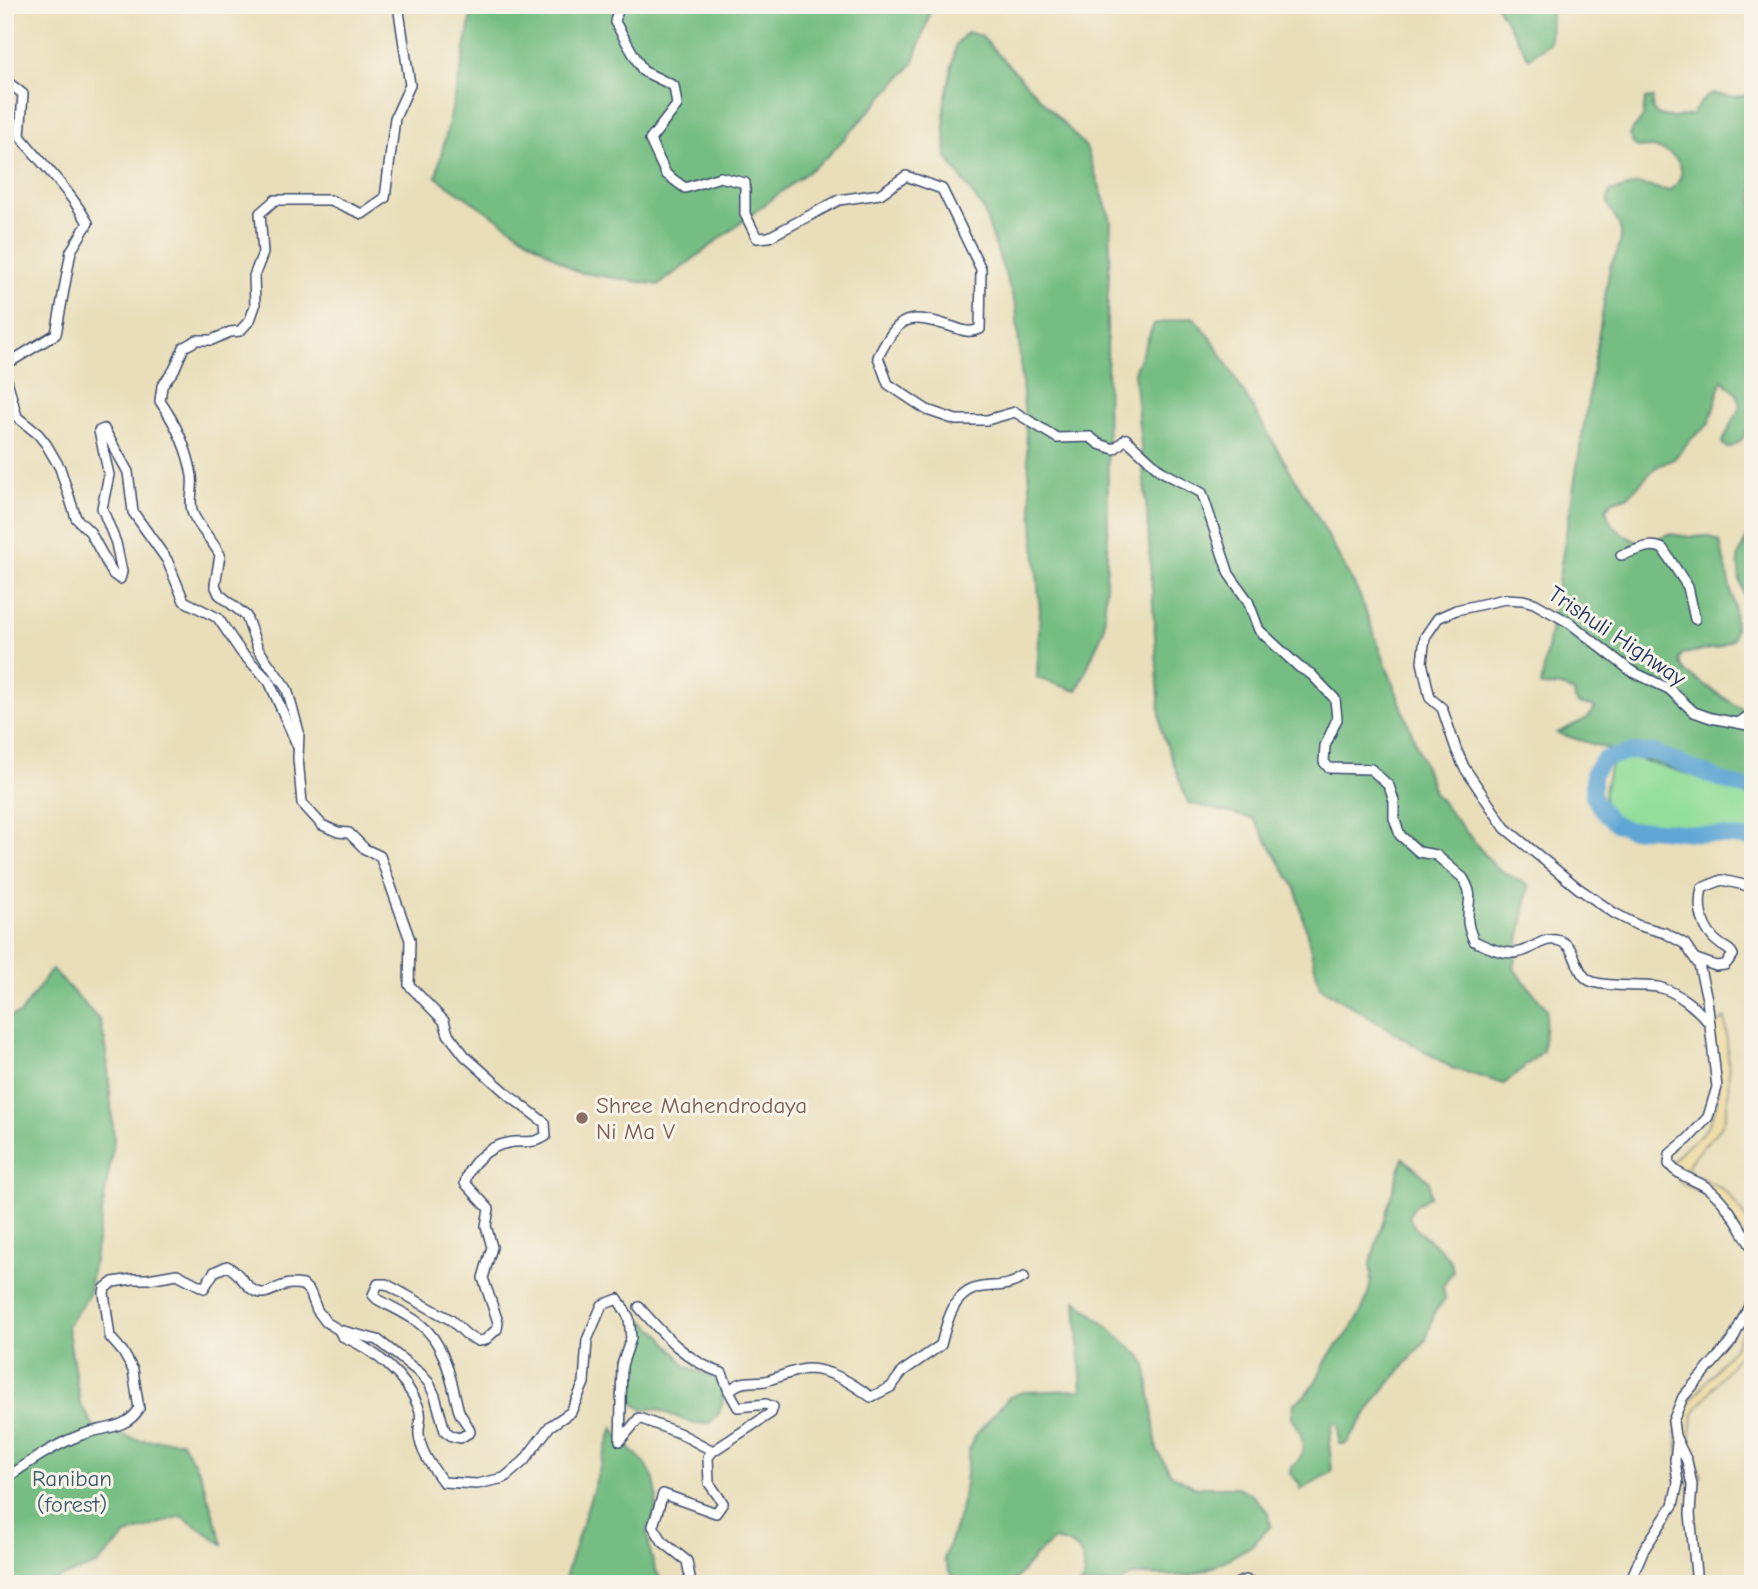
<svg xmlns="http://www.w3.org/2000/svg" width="1758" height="1589" font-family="'Comic Neue',sans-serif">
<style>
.green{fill:#92de9a;stroke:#56867c;stroke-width:2}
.forest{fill:#75bd82;stroke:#487670;stroke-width:2}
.sand{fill:#eeda9e;stroke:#84847e;stroke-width:2}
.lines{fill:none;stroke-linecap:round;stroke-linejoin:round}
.river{stroke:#5ea6d4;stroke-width:16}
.minor-casing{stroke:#3a496c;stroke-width:12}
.minor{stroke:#fff;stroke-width:9}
.education-dot{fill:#8d6e63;stroke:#f7f3e8;stroke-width:2.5}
.labels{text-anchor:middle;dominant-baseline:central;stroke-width:6;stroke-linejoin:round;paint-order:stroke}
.street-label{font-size:23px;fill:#1b2f5e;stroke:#f7f3e8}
.education-label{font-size:23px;fill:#785e54;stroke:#f7f3e8;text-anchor:start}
.park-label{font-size:23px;fill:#395b6d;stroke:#f7f3e8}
</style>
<rect width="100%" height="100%" fill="#f7f3e8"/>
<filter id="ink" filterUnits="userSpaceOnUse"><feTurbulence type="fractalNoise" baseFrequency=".0143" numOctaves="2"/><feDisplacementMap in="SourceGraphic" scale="14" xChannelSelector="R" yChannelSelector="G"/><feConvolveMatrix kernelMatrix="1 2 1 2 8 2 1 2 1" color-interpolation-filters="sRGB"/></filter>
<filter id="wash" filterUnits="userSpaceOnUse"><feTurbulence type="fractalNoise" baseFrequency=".00686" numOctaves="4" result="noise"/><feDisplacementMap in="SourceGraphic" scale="28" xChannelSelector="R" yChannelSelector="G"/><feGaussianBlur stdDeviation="1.57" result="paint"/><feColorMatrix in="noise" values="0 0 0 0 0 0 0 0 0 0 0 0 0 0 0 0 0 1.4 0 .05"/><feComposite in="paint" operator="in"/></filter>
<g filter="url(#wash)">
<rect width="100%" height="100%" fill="#e9deb9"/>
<path class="green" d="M 1625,755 L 1753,794 L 1753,831 L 1717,832 L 1623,822 C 1595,807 1604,789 1612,762 Z"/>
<g class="forest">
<path d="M 473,5 L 933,5 L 913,64 L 827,157 L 659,285 L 577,272 L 436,177 L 462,66 Z"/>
<path d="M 1496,5 L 1551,5 L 1550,42 L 1529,58 Z"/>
<path d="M 967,32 L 981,36 L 1086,147 L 1111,220 L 1107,318 L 1108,533 L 1104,629 L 1077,691 L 1037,678 L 1040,611 L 1016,307 L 983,209 L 946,156 L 944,107 L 956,45 Z"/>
<path d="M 1753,93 L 1753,421 C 1746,432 1741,446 1727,448 L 1722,443 L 1740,407 L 1737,394 L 1722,380 L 1709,424 L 1691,439 L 1674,459 L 1656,467 L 1627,497 L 1613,501 L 1606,508 C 1607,527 1626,537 1642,544 L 1669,534 L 1691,537 L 1708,536 L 1720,542 L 1734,605 L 1735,629 L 1733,639 L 1717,648 L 1682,654 L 1679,660 L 1685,672 L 1738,707 L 1753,714 L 1753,794 L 1557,733 L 1586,719 L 1595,708 L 1593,706 L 1579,704 L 1575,700 L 1574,692 L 1562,687 L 1541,686 L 1610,266 C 1616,256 1624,241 1620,228 C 1616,214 1603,208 1610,192 L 1638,184 L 1670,191 C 1699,166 1666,143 1639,148 L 1633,144 L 1629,135 L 1643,117 L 1645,99 L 1653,98 L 1652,108 L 1656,114 L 1672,118 L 1692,115 C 1715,76 1720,106 1753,93 Z"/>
<path d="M 1193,317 L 1212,339 L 1321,523 L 1359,594 L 1435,794 L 1495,867 L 1529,886 L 1514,969 L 1547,1009 L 1543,1051 L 1504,1084 L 1452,1068 L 1320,987 L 1296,889 L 1254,819 L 1188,803 L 1161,729 L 1147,512 L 1134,372 L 1154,324 Z"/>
<path d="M 1753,524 L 1753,627 L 1740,581 L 1738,557 Z"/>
<path d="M 52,969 L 100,1021 L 106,1047 L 114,1140 L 88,1296 L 67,1326 L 80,1403 L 94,1427 L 139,1440 L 181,1441 L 200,1473 L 223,1544 L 181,1516 L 126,1535 L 97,1565 L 41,1584 L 5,1584 L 5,1017 L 20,1014 Z"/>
<path d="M 1403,1158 L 1429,1181 L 1430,1196 L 1415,1206 L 1409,1215 C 1415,1240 1450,1245 1453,1271 L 1443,1286 L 1445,1300 L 1435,1311 L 1426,1340 L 1377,1398 L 1346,1444 L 1339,1444 L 1339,1424 L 1336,1422 L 1333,1424 L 1329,1443 L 1332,1472 L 1300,1490 L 1300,1484 L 1290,1474 L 1291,1467 C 1311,1454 1302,1433 1292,1417 L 1294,1403 C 1313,1393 1319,1374 1329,1356 C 1334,1348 1341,1342 1347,1335 C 1361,1316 1375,1287 1370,1264 Z"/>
<path d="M 1076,1300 L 1142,1357 L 1147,1369 L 1157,1450 L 1171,1474 L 1195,1487 L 1237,1487 L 1250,1493 L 1269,1513 L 1271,1526 L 1251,1546 L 1215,1566 L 1188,1576 L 1133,1575 L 1117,1584 L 1080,1584 L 1084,1579 C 1086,1554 1079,1544 1054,1540 L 1033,1558 L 1012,1584 L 961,1584 L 949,1571 L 944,1559 L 962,1506 L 969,1450 L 974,1437 L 1009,1397 L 1023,1392 L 1082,1390 Z"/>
<path d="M 644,1321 L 660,1334 L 686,1366 L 719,1380 L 723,1401 L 719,1414 L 709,1423 L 695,1424 L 656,1409 L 642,1409 L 630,1401 L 625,1388 Z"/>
<path d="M 613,1427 C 623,1448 635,1450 646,1465 C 660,1484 660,1511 647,1529 C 649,1548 652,1570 665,1584 L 563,1584 Z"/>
</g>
<g class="sand">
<path d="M 1725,1018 C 1727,1043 1734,1105 1721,1126 C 1713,1139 1691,1155 1687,1168 L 1691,1173 L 1721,1188 L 1729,1195 L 1753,1228 L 1753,1248 L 1717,1201 L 1681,1183 L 1670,1169 C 1675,1151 1690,1146 1702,1133 C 1728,1106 1715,1060 1712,1027 Z"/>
<path d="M 1753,1310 L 1753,1333 L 1747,1344 L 1693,1414 L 1690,1445 L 1702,1476 L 1681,1485 L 1676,1424 L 1689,1403 L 1734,1347 Z"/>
</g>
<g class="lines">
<path class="river" d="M 1753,790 L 1729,783 L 1654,752 L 1631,752 L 1604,759 L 1593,773 L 1593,798 L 1607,817 L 1616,824 L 1629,830 L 1649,829 L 1753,839"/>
</g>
</g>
<g filter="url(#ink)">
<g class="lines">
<defs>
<g id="minor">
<path d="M 619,5 L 615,22 L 643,71 L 674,86 L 677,105 L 650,140 L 666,174 L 685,188 L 720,177 L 745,183 L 745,214 L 757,238 L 769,237 L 839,200 L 880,194 L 906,176 L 942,189 L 981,269 L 980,329 C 969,333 964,331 953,327 C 908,313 900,314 878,357 L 888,384 L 927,410 L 956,420 L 987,420 L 1015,412 L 1057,438 L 1090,437 L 1099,444 L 1114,449 L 1126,439 L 1161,471 L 1202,493 L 1229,574 L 1248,601 L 1259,630 L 1299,667 L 1311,674 L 1335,699 L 1337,719 L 1325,746 L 1324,762 L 1329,768 L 1371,769 L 1389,786 L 1394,801 L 1394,818 L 1400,835 L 1419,852 L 1436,855 L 1463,878 C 1474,896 1468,900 1468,918 C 1467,926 1471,934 1474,941 C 1487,947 1506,956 1520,952 C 1534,949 1541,938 1556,940 C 1579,943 1573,976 1593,982 C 1614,988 1636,984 1658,987 C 1677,991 1698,1009 1710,1024"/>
<path d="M 5,80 L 23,94 L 20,136 C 43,165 70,191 88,223 L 71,251 L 56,334 L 5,365"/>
<path d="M 5,373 L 17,417 L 38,434 L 46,444 L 60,468 L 76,518 L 90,532 L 113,574 L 120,579 L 122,572 L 116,543 L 102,508 L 109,475 L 99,431 L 104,429 L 128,472 L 133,512 L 167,560 L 184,601 L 218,618 L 241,652 L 269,681 L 298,747"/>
<path d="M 1621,555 C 1635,552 1650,541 1663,549 L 1688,587 L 1695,619"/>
<path d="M 1738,723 L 1753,713"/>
<path d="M 1753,726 L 1711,718 L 1694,712 L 1669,689 L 1631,671 L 1570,623 L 1534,603 L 1523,600 L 1505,599 L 1456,610 L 1438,618 L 1425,637 L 1422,662 L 1430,698 L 1442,708 L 1456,749 L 1464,767 L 1505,828 L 1578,888 L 1614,913 L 1637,925 L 1665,933 L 1685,944 L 1699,965 L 1707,999 L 1717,1087 L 1708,1117 L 1688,1139 L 1670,1154 L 1669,1164 C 1679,1177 1694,1179 1706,1187 C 1727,1201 1740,1228 1753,1249"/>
<path d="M 1696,959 L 1716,966 L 1725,965 L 1733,955 C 1730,948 1726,949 1720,944 C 1702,931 1697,908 1702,888 L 1722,880 L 1753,887"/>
<path d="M 639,1307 C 663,1334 687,1362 722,1373 L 729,1391"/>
<path d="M 339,1330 L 342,1336 C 373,1349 406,1375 419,1408 C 423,1416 418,1425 419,1434 C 420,1452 433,1468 443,1482 L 477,1484 L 504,1478 L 524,1461 L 550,1426 L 571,1412 L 584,1383 L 587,1340 L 602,1305 L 618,1299 L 629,1318 L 631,1338 L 622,1365 L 620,1441 L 639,1418 L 679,1433 L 713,1451"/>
<path d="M 5,1479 C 29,1462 54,1445 81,1435 C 102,1427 126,1430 139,1409 L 133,1370 L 123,1352 L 110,1337 L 104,1293 L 105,1288 L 113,1282 L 133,1279 L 148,1279 L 177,1274 L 204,1288 L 214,1272 L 227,1266 C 239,1272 243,1283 253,1290 C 265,1298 273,1288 285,1285 C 291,1283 297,1284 303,1285 L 310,1292 L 317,1310 L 326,1322 L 339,1330 L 378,1340 L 421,1374 L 429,1383 L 435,1396 L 445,1431 L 452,1436 L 460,1438 L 470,1432 C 468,1422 460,1418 458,1408 C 451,1379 445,1343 420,1324 C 408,1314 391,1307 377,1299 L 373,1295 L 378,1284 L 386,1284 L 451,1320 L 468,1336 L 478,1341 L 485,1340 L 497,1329 L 498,1322 L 483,1278 L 492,1247 L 486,1226 L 489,1209 L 465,1183 C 468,1164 489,1146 508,1143 C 523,1140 533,1145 546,1136 L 545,1123 L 511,1097 L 465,1056 L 448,1034 L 444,1021 L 409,985 L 410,940 L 380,856 L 365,849 L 349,833 L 338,832 L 322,825 L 302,803 L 298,758 L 299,732 L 287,689 L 258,649 L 246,616 L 219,594 L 215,585 L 220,555 C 213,541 200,529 193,514 C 188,502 194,489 192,476 C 188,450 175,423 160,401 L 162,386 L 174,370 L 184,347 L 197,340 L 212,340 L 230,332 L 240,331 L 250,320 L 255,306 L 254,276 L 263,253 L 260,213 L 275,200 L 330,200 L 362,214 L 385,198 L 395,118 L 410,85 L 398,5"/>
<path d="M 691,1584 L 687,1561 L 663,1542 L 653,1526 L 663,1494 L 716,1513 L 723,1503 L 709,1483 L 708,1457 L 713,1451 L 771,1413 L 773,1407 L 766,1404 L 738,1407 L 729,1391 C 742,1379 749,1383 765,1381 C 778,1378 793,1370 807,1369 C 831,1369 853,1384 871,1397 L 891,1387 L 903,1371 L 941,1345 C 947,1321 953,1291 982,1287 C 1001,1285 1007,1287 1024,1277"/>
<path d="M 1236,1584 L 1245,1580 L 1256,1584"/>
<path d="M 1629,1584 L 1643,1551 L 1673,1505 L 1678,1483 L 1675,1460 L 1677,1443"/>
<path d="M 1697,1584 L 1690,1514 L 1692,1485 L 1687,1461 L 1675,1436 L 1673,1421 L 1683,1397 L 1732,1341 L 1753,1298"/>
</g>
</defs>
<use href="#minor" class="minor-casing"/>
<use href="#minor" class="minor"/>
</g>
</g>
<circle class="education-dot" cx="582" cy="1118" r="7"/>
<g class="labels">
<g class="street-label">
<text transform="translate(1617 636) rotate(34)">Trishuli Highway</text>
</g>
<g class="education-label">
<text x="596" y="1105">Shree Mahendrodaya<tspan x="596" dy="26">Ni Ma V</tspan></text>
</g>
<g class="park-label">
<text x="72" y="1478">Raniban<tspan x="72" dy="26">(forest)</tspan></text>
</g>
</g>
<rect width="1758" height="1589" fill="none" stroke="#f7f3e8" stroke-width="28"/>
</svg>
